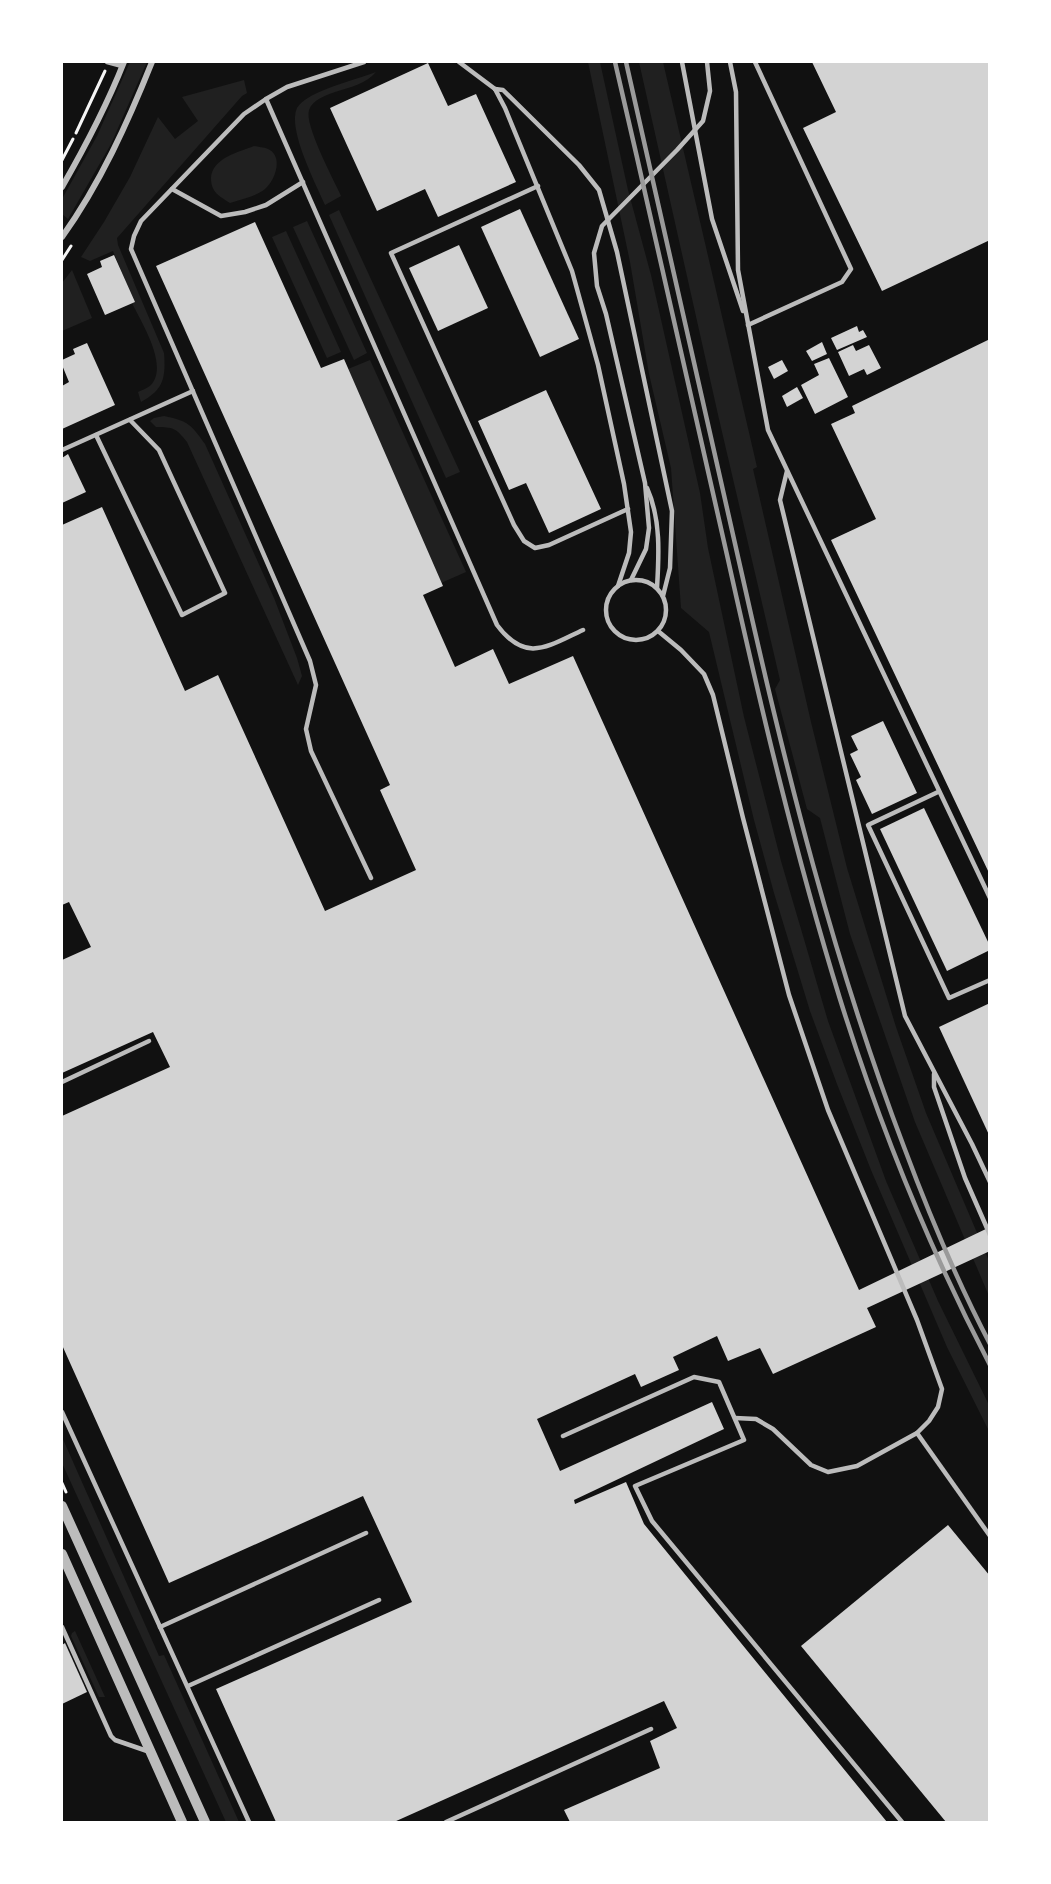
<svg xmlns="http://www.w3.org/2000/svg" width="1051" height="1884" font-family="Roboto,sans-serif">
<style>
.green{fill:#202020}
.building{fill:#d3d3d3}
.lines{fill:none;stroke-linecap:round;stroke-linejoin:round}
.path{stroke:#f5f5f5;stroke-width:3}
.service{stroke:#bcbcbc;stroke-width:4.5}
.minor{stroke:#bcbcbc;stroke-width:6}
.tertiary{stroke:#bcbcbc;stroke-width:10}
.rail{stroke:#9a9a9a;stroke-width:4.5}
</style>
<rect width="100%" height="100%" fill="#111"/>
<g class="green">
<path d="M 130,62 L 147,62 L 111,144 L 68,219 L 62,214 L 62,199 L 97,136 Z"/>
<path d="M 588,62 L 600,62 L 628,190 L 651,275 L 700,493 L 708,548 L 744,717 L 781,861 L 828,1021 L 886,1181 L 938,1301 L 989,1405 L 989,1431 L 947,1347 L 871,1170 L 837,1084 L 810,1011 L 774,893 L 754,820 L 709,632 L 681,608 L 671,468 L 649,374 L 630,262 Z"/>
<path d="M 639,62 L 663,62 L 757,467 L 753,469 L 811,722 L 847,868 L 896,1027 L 926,1113 L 989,1261 L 989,1296 L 915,1122 L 850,934 L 820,818 L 807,809 L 775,689 L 780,680 L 719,419 Z"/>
<path d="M 376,72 C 366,84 350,87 335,92 C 326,95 312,100 309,110 C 304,125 334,180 341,196 L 325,205 C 316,184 287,129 297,108 C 300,103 306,99 311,96 C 327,87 357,79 376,72 Z"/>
<path d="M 244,80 L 247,93 L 242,96 L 117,238 L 118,245 L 164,353 C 166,379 163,390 141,402 L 138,392 C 142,390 148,388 151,385 C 169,365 141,322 132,303 L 134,302 L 113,251 L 90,261 L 81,257 L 104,222 L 130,177 L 158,117 L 175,139 L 198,121 L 182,97 Z"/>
<path d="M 254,146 C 258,147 264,147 268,149 C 284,156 275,181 265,189 C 255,197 242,199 230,203 C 219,196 211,192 211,178 C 212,158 239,152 254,146 Z"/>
<path d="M 339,210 L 460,472 L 446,478 L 329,215 Z"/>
<path d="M 307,221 L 367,353 L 354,360 L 293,227 Z"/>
<path d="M 286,231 L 341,352 L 327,358 L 272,237 Z"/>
<path d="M 72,270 L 92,318 L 62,331 L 62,283 Z"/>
<path d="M 370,360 L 466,572 L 441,583 L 348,369 Z"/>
<path d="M 164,416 C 188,421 191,424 205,444 L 274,598 L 297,658 L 302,676 L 298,685 L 187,442 C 176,428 173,427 156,427 L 150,421 L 154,418 Z"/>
<path d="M 62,1437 L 159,1656 L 164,1655 L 239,1822 L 226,1822 L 62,1463 Z"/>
<path d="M 75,1631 L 105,1697 L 99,1697 L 71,1636 L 72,1633 Z"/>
</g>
<g class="building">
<path d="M 812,62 L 990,62 L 990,240 L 882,291 L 803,128 L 836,112 Z"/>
<path d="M 428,63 L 448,106 L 476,94 L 516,182 L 438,217 L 425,189 L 377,211 L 330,108 Z"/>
<path d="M 520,209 L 579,339 L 540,357 L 481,227 Z"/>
<path d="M 255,222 L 321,368 L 344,359 L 443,586 L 423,595 L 455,667 L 493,649 L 509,684 L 573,656 L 859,1290 L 990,1227 L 990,1251 L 867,1308 L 876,1327 L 773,1374 L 760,1348 L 728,1361 L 717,1336 L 673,1357 L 679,1370 L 641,1387 L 635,1374 L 537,1419 L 560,1471 L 712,1402 L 724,1429 L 574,1500 L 575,1504 L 626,1482 L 644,1524 L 887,1822 L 570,1822 L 564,1810 L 660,1768 L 650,1741 L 677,1728 L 664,1701 L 394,1822 L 276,1822 L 216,1689 L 412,1602 L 363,1496 L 169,1583 L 62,1345 L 62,1116 L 170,1067 L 153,1032 L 62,1073 L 62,960 L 91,947 L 69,902 L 62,905 L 62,525 L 102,507 L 185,691 L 218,675 L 325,911 L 416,870 L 380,790 L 390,785 L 156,266 Z"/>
<path d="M 459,245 L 488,308 L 438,331 L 409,268 Z"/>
<path d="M 114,255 L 135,302 L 105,315 L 87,274 L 102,267 L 100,261 Z"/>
<path d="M 857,326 L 859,332 L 863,330 L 867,337 L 837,350 L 831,338 Z"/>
<path d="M 990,339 L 990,875 L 831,540 L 876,519 L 831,424 L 855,413 L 852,406 Z"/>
<path d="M 822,342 L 827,354 L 812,361 L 806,351 Z"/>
<path d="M 87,343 L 115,405 L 62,429 L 62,386 L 69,382 L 62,365 L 62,360 L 75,354 L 73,349 Z"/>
<path d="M 853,345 L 856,351 L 869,345 L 881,368 L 867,375 L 864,369 L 849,376 L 838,352 Z"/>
<path d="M 829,358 L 848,397 L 815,414 L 801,385 L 819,375 L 814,364 Z"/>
<path d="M 782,360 L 788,371 L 774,379 L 768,367 Z"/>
<path d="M 797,387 L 803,398 L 787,407 L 782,396 Z"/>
<path d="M 546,390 L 601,509 L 549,533 L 526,483 L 509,490 L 478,421 Z"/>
<path d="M 68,454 L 86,492 L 62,503 L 62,458 Z"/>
<path d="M 883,721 L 917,793 L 872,814 L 856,780 L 861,777 L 850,754 L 858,750 L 851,736 Z"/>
<path d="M 924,808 L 990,946 L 990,950 L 947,971 L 880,829 Z"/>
<path d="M 990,1003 L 990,1137 L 939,1027 Z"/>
<path d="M 948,1525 L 990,1576 L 990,1822 L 946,1822 L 801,1646 Z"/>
<path d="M 65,1643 L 87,1692 L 62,1704 L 62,1645 Z"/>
</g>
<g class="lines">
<g class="path">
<path d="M 76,133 L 105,71"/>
<path d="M 62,160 L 73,139"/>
<path d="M 62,260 L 71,246"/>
<path d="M 62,1483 L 66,1492"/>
</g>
<g class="service">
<path d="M 107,62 L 122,66"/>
<path d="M 364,62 L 287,87 L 266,99 L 244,114 L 141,221 L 134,236 L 131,249 L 310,661 L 316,685 L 306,729 L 311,751 L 371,878"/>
<path d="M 459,62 L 495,89 L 505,108 L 572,271 L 598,365 L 624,484 L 631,532 L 629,553 L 618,586"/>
<path d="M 682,62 L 712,219 L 743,311"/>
<path d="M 730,62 L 736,92 L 738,270 L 768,430 L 990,898"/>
<path d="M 495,89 L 503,90 L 579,165 L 599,190 L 617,252 L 672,511 L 670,568 L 663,596"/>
<path d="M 266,99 L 497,625 C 526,664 548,646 583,630"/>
<path d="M 538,186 L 391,253 L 514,525 L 524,541 L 535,548 L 549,545 L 628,509"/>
<path d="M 172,189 L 221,216 L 245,212 L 266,205 L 303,182"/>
<path d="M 748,325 L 842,282 L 851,269 L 755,62"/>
<path d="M 96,435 L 182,615 L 225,593 L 159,450 L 130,420"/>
<path d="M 62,450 L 193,391"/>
<path d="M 787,471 L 780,500 L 905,1016 L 972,1144 L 990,1182"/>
<path d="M 647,488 C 661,519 659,555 657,588"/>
<path d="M 631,580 L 646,549 L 649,528 L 645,483 L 606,314 L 597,286 L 594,253 L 602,226 L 677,150 L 703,121 L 710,91 L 707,62"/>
<circle cx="636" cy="610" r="30"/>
<path d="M 658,631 L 681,650 L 704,674 L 713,695 L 743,818 L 789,995 L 828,1110 L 917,1320 L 942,1389 L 938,1407 L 929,1421 L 917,1433 L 857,1466 L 828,1472 L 811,1465 L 773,1429 L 756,1419 L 735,1418"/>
<path d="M 938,792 L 868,825 L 949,998 L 990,980"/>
<path d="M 934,1074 L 934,1087 L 965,1178 L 990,1235"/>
<path d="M 62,1082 L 149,1041"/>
<path d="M 62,1412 L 249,1822"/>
<path d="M 917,1433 L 990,1536"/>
<path d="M 563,1436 L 694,1377 L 719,1382 L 744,1440 L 635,1486 L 652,1521 L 902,1822"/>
<path d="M 62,1627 L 111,1736 L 115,1740 L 150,1752"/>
<path d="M 160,1627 L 366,1533"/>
<path d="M 188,1686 L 379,1600"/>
<path d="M 446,1822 L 651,1729"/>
</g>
<g class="minor">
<path d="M 62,187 C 85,147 107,105 124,62"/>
<path d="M 62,237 C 100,184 128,122 152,62"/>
</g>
<g class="tertiary">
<path d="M 62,1506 L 205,1822"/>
<path d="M 62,1554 L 182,1822"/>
</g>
<g class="rail">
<path d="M 615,62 C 653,226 690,390 727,555 C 760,704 795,853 840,999 C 879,1124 929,1248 990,1365"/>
<path d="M 626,62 C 665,234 704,407 743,579 C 786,771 834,963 904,1147 C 929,1214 957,1281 990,1344"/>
</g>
</g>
<rect width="1051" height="1884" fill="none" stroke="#ffffff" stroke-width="126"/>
</svg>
